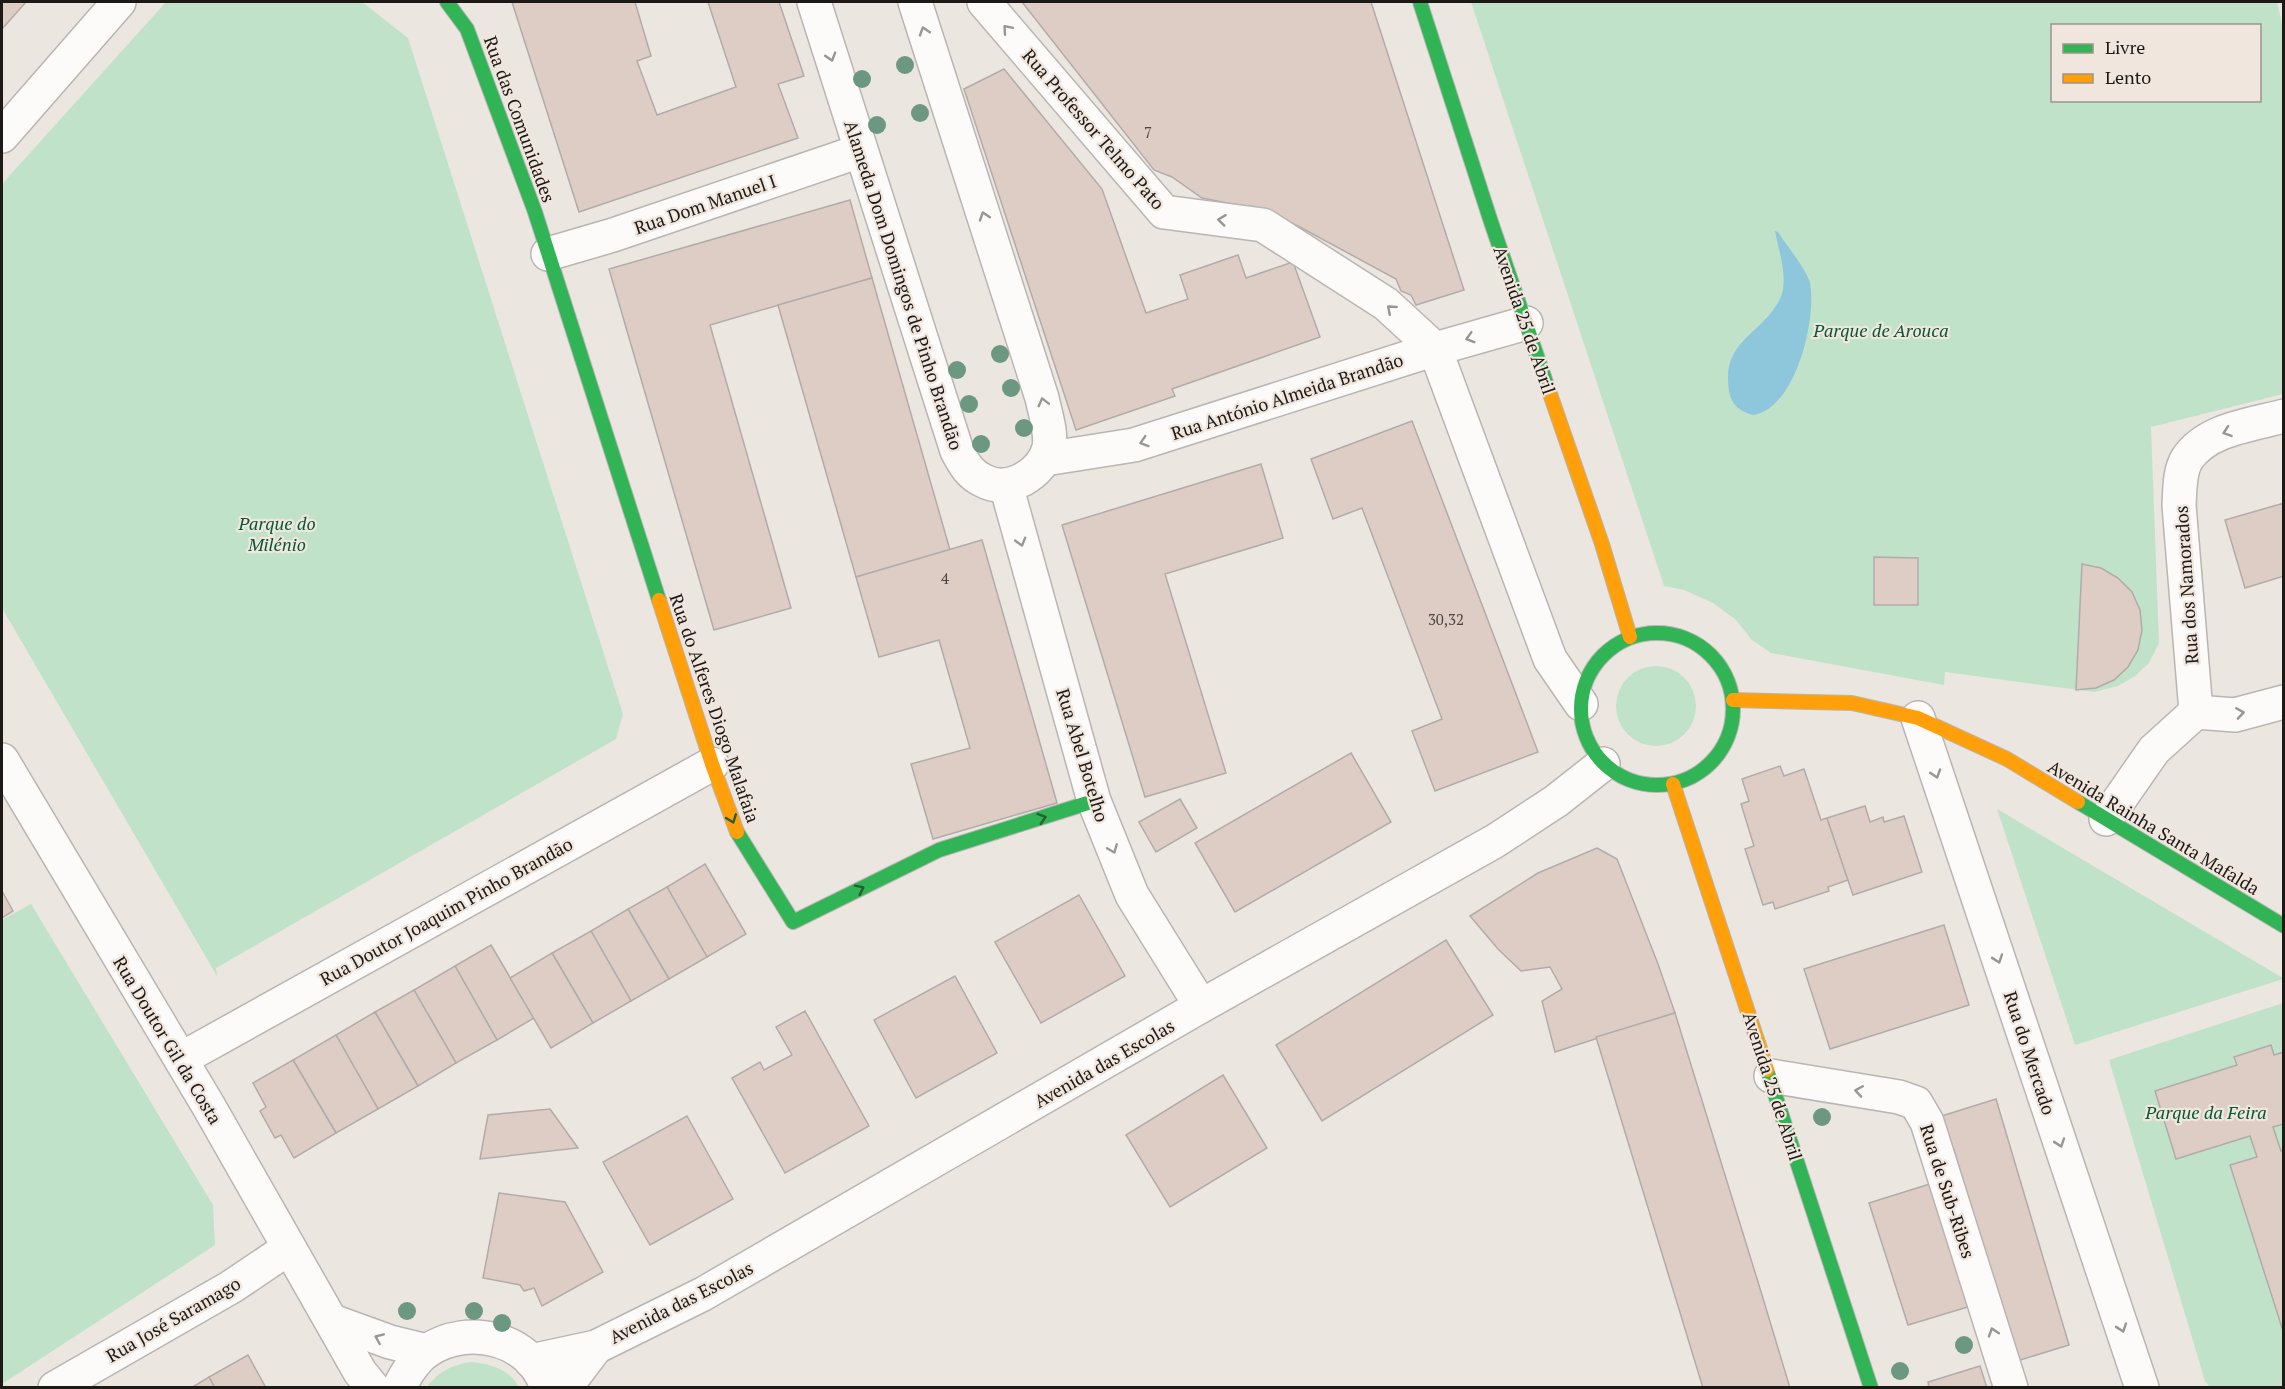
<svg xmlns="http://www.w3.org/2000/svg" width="2285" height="1389" font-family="'PT Serif',serif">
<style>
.green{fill:#c0e2c8;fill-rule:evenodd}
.water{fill:#8ec7db}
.building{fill:#decdc5;stroke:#b1aca9;stroke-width:1.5}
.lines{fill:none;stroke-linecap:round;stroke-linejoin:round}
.street-casing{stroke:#b9b5b2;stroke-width:36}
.fast-casing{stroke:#b9b5b2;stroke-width:16}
.slow-casing{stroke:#b9b5b2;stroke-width:16}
.street{stroke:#fcfbfa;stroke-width:33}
.fast{stroke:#30b455;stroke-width:14}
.slow{stroke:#ff9f0a;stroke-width:14}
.tree{fill:#6c9881}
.oneway{stroke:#989593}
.oneway2{stroke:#265f32}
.labels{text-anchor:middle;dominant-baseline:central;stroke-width:4.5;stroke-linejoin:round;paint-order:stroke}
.number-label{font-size:15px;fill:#4d4642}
.street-label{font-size:18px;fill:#1d1916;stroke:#f0e6dd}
.park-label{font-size:18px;font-style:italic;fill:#035933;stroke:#f0e6dd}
</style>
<rect width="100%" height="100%" fill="#ece6e1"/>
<g class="green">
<path d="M 166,2 L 362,2 L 408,38 L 623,714 L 616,739 L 216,968 L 217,976 L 2,608 L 2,184 Z"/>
<path d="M 1471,2 L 2277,2 L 2284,32 L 2283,394 L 2151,427 L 2159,643 L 2149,663 L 2135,676 L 2118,686 L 2094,692 L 1945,672 L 1944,685 L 1771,653 L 1752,640 L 1735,619 L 1713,603 L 1684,590 L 1664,586 ZM 2052,26 L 2260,26 L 2260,100 L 2052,100 Z"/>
<circle cx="1656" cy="706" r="40"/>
<path d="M 1997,809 L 2283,978 L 2283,979 L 2075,1045 Z"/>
<path d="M 31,904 L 213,1205 L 215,1245 L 2,1384 L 2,920 Z"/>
<path d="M 2283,1003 L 2283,1387 L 2210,1387 L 2205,1381 L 2109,1060 Z"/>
<path d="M 471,1362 C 491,1364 509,1369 519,1387 L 427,1387 C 439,1371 452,1365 471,1362 Z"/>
</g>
<path class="water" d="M 1775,231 L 1778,232 C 1785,243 1808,272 1810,283 C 1817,318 1796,409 1753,415 C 1741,412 1731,405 1729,391 C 1721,340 1761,336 1780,299 C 1789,279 1779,252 1775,231 Z"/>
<g class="building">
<path d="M 2,2 L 26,2 L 2,29 Z"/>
<path d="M 512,2 L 635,2 L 651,56 L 637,61 L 657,115 L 736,87 L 708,2 L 779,2 L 804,76 L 778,84 L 798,138 L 579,212 Z"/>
<path d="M 1022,2 L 1371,2 L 1464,290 L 1416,305 L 1411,295 L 1401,291 L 1396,279 L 1298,226 L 1263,210 L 1202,198 L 1172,177 L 1154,170 Z"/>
<path d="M 1004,69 L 1102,189 L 1146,313 L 1188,299 L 1180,275 L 1238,255 L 1246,278 L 1293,262 L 1320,337 L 1172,389 L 1175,396 L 1076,430 L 964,89 Z"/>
<path d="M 850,200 L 872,278 L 710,325 L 791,608 L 714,630 L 609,269 Z"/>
<path d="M 872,278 L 950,550 L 856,577 L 778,305 Z"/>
<path d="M 1412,421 L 1538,752 L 1435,791 L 1412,731 L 1442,719 L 1362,508 L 1333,519 L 1311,459 Z"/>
<path d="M 1261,464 L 1283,538 L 1165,574 L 1226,773 L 1145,797 L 1062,525 Z"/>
<path d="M 2284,503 L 2284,576 L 2245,588 L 2225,520 Z"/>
<path d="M 982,540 L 1057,803 L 933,839 L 911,764 L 970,748 L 939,640 L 879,657 L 856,577 Z"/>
<path d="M 1874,557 L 1918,558 L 1918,605 L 1874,605 Z"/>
<path d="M 2082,564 L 2101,568 L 2118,578 L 2132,592 L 2140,610 L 2142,630 L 2138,650 L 2128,667 L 2114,680 L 2096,688 L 2076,690 Z"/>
<path d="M 1351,753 L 1391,822 L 1235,912 L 1195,843 Z"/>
<path d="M 1780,766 L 1784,776 L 1804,769 L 1821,820 L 1827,818 L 1848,880 L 1828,887 L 1829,891 L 1775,909 L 1773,902 L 1763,905 L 1745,849 L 1754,846 L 1741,804 L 1749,801 L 1742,779 Z"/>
<path d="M 1180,799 L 1197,828 L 1156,852 L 1139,822 Z"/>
<path d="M 1865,806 L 1870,822 L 1883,817 L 1884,822 L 1904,816 L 1922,872 L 1853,895 L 1827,818 Z"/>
<path d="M 1597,848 L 1617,859 L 1658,964 L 1675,1013 L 1555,1052 L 1542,1001 L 1562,989 L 1550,967 L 1521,971 L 1498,949 L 1470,916 L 1538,873 Z"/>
<path d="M 705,864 L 746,934 L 707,957 L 667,887 Z"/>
<path d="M 667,887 L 707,957 L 669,979 L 628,909 Z"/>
<path d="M 2,891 L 13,911 L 2,918 Z"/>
<path d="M 1079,895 L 1125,976 L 1041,1023 L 995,942 Z"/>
<path d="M 628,909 L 669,979 L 631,1001 L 591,931 Z"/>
<path d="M 1944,925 L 1969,1005 L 1830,1049 L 1804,969 Z"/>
<path d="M 591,931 L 631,1001 L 593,1023 L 552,953 Z"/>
<path d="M 1446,940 L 1493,1015 L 1322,1121 L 1276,1045 Z"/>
<path d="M 491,945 L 534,1018 L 497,1040 L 455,966 Z"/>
<path d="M 552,953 L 593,1023 L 551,1048 L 510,978 Z"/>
<path d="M 455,966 L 497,1040 L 456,1063 L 414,990 Z"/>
<path d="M 955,976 L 997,1053 L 916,1098 L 874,1020 Z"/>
<path d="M 414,990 L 456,1063 L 418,1086 L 375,1012 Z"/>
<path d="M 805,1011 L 869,1126 L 785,1173 L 732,1078 L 760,1062 L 764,1070 L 792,1055 L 776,1027 Z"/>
<path d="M 375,1012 L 418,1086 L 378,1109 L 336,1035 Z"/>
<path d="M 1675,1013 L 1762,1295 L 1790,1388 L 1703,1388 L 1596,1037 Z"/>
<path d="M 336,1035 L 378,1109 L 336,1133 L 293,1060 Z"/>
<path d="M 2271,1045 L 2274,1055 L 2284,1052 L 2284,1124 L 2273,1127 L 2281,1151 L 2284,1150 L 2284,1334 L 2230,1165 L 2257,1157 L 2250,1136 L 2176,1159 L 2155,1091 L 2237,1065 L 2234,1057 Z"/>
<path d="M 293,1060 L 336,1133 L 294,1158 L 281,1135 L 275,1138 L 260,1111 L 266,1107 L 253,1083 Z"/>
<path d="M 1223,1075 L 1267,1148 L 1170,1207 L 1126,1135 Z"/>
<path d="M 1996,1099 L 2069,1345 L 2017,1361 L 1954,1150 L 1942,1153 L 1932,1119 Z"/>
<path d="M 550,1109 L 578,1148 L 480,1159 L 488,1115 Z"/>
<path d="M 687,1116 L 733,1199 L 650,1245 L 603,1162 Z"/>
<path d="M 1933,1183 L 1971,1306 L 1908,1325 L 1869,1203 Z"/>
<path d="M 499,1193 L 565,1202 L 603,1272 L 542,1306 L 534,1288 L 524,1291 L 520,1285 L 483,1278 Z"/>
<path d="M 248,1355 L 266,1388 L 215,1388 L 209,1377 Z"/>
<path d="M 1980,1366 L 1987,1388 L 1929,1388 L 1928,1382 Z"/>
<path d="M 209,1377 L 215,1388 L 191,1388 Z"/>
</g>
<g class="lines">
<defs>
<g id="street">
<path d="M 814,2 L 957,451 C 964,464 970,475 984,481 C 1009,494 1042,474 1049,448 C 1052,432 1045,413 1042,398 L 915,2"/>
<path d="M 984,2 L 1164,212 L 1263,225 L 1386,304 L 1435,349 L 1550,659 L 1581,704"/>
<path d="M 2,136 L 119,2"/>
<path d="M 548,254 L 613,235 L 860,151"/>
<path d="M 1045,459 L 1134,445 L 1435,349 L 1526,323"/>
<path d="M 1006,485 L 1094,801 L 1132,895 L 1201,1006"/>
<path d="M 2196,712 L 2179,505 C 2180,491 2179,472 2187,459 C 2207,429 2251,425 2284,416"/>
<path d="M 1918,718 L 2142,1388"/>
<path d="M 2,760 L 208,1105 L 360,1372 L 373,1388"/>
<path d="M 2106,819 L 2154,750 L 2196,712 L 2235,715 L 2284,702"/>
<path d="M 181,1059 L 712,764"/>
<path d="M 1771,1076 L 1899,1097 L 1916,1103 L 1927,1122 L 2011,1388"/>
<path d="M 332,1321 L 390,1342 L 427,1351"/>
<path d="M 531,1361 L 596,1347 L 703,1294 L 1201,1006 L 1495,841 L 1556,801 L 1603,764"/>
<path d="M 55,1388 L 231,1287 L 289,1248"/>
<path d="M 399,1388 C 406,1374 414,1360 427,1351 C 468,1323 532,1338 547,1388"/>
<path d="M 565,1388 L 596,1347"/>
</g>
<g id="fast">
<path d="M 447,2 L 467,29 L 535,212 L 659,600"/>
<path d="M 1420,2 L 1491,222 L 1548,388"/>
<circle cx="1657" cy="709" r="76"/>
<path d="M 2078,802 L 2284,926"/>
<path d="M 737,832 L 793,922 L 939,850 L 1094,801"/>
<path d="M 1767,1070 L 1871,1388"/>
</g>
<g id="slow">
<path d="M 1548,388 L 1602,544 L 1630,637"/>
<path d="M 659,600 L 712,764 L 737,832"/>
<path d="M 1733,700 L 1852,703 L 1918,718 L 2007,759 L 2078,802"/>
<path d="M 1673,784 L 1767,1070"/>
</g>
</defs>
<use href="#street" class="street-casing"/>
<use href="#fast" class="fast-casing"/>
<use href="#slow" class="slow-casing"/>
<use href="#street" class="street"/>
<use href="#fast" class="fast"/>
<use href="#slow" class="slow"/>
</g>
<g class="tree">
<circle cx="905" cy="65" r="9"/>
<circle cx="862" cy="79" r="9"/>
<circle cx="920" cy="113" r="9"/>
<circle cx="877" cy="125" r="9"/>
<circle cx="1000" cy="354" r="9"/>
<circle cx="957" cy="370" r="9"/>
<circle cx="1011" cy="388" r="9"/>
<circle cx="969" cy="404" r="9"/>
<circle cx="1024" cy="428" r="9"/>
<circle cx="981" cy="444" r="9"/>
<circle cx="1822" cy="1117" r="9"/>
<circle cx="407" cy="1311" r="9"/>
<circle cx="474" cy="1311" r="9"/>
<circle cx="502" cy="1323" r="9"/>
<circle cx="1964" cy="1345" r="9"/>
<circle cx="1900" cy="1371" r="9"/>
</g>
<defs><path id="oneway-chevron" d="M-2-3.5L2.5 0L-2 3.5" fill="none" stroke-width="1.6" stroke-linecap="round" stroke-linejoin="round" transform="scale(1.5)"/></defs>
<g class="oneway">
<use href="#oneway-chevron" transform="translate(1007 29) rotate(-131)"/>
<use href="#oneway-chevron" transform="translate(924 31) rotate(-108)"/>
<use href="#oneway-chevron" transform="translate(831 57) rotate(73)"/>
<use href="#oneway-chevron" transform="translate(984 216) rotate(-108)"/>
<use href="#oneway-chevron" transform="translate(1222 220) rotate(-173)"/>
<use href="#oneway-chevron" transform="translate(1391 309) rotate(-139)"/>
<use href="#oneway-chevron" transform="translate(1470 338) rotate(164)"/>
<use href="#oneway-chevron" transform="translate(1043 402) rotate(-104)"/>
<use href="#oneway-chevron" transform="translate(2227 432) rotate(161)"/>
<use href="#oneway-chevron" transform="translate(1144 442) rotate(162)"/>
<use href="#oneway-chevron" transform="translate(1021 542) rotate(74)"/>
<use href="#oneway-chevron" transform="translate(2240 713) rotate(-9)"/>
<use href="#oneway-chevron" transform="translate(1936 774) rotate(72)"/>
<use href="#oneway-chevron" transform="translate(1113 849) rotate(68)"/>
<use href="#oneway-chevron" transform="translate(1998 959) rotate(71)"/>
<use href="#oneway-chevron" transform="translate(1859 1091) rotate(-171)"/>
<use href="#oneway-chevron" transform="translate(2060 1143) rotate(71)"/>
<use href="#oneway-chevron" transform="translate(2122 1328) rotate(71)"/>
<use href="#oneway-chevron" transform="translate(1993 1332) rotate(-108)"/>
<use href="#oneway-chevron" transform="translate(379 1338) rotate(-157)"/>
</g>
<g class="oneway2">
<use href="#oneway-chevron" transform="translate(1042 818) rotate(-18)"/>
<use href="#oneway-chevron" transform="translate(732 819) rotate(69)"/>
<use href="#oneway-chevron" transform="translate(860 889) rotate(-26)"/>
</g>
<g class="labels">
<g class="number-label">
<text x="1148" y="132">7</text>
<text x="945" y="578">4</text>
<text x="1446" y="619">30,32</text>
</g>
<g class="street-label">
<text transform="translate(520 119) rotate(70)">Rua das Comunidades</text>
<text transform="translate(1094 129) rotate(49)">Rua Professor Telmo Pato</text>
<text transform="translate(705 204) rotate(-19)">Rua Dom Manuel I</text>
<text transform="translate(904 285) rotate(72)">Alameda Dom Domingos de Pinho Brandão</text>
<text transform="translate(1525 320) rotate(71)">Avenida 25 de Abril</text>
<text transform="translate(1287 396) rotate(-18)">Rua António Almeida Brandão</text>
<text transform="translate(2186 585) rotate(-94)">Rua dos Namorados</text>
<text transform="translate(715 708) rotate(71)">Rua do Alferes Diogo Malafaia</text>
<text transform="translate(1083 755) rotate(73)">Rua Abel Botelho</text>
<text transform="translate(2154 827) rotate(31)">Avenida Rainha Santa Mafalda</text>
<text transform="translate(446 911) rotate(-29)">Rua Doutor Joaquim Pinho Brandão</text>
<text transform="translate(168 1040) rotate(59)">Rua Doutor Gil da Costa</text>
<text transform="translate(2030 1053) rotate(72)">Rua do Mercado</text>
<text transform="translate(1104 1063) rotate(-30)">Avenida das Escolas</text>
<text transform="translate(1773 1086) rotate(72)">Avenida 25 de Abril</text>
<text transform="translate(1948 1191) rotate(72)">Rua de Sub-Ribes</text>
<text transform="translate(681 1302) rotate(-27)">Avenida das Escolas</text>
<text transform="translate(173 1319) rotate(-30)">Rua José Saramago</text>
</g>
<g class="park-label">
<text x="1881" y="330">Parque de Arouca</text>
<text x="277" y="523">Parque do<tspan x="277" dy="21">Milénio</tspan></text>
<text x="2206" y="1112">Parque da Feira</text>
</g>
</g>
<rect width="2285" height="1389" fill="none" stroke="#1d1916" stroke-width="6"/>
<rect x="2051" y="24" width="210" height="78" fill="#f0e6dd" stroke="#9c948d" stroke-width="1.5"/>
<rect x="2063" y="44" width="30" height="9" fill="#30b455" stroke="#9c948d" stroke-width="1.5"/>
<text x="2105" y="54" font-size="18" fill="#1d1916">Livre</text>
<rect x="2063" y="74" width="30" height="9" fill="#ff9f0a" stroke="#9c948d" stroke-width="1.5"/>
<text x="2105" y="84" font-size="18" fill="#1d1916">Lento</text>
</svg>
